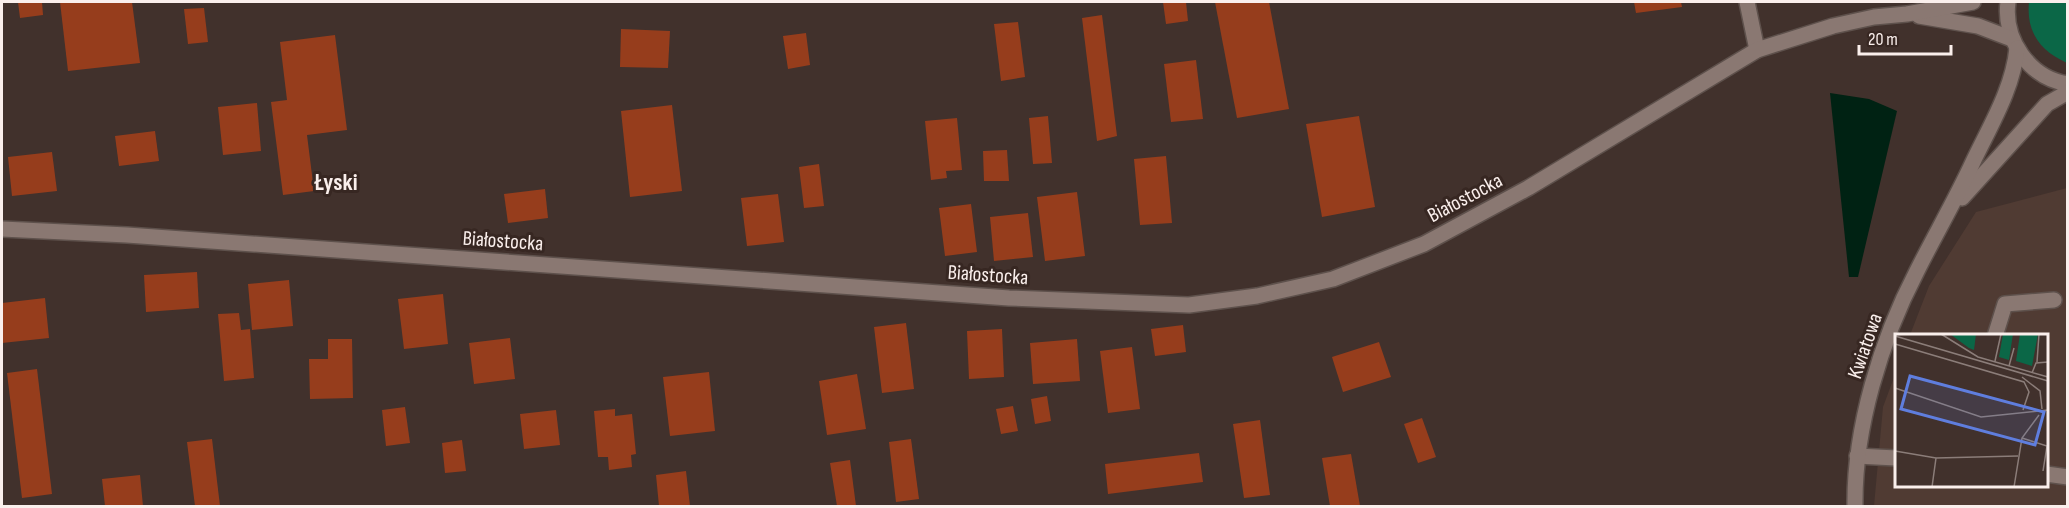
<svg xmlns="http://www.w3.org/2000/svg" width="2069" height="508" font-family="'Sofia Sans Condensed',sans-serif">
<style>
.built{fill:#503b33}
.green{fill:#0b6747}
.water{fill:#002213}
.building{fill:#963d1c}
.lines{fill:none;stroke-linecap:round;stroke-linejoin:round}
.minor-casing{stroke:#5e514c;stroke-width:18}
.minor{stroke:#8a7872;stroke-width:15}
.labels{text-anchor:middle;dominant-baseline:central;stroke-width:6;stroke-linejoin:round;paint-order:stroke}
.street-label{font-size:21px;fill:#faefec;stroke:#372722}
.quarter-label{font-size:24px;font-weight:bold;fill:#faefec;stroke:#372722}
.inset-road{fill:none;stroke:#8b7d79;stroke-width:1.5}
.view{fill:#5f7ede;fill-opacity:0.15;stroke:#5f7ede;stroke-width:3}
.inset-edge{fill:none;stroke:#faefec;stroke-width:3}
</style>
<rect width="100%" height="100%" fill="#41312c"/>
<path class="built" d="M 2067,188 L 2067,506 L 1874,506 L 1883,407 L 1896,372 L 1896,486 L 2046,486 L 2046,336 L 1910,335 L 1929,286 L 1976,212 Z"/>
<path class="green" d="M 2029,2 L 2067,2 L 2067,63 C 2040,51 2026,32 2029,2 Z"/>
<path class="water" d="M 1830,93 L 1869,99 L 1897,111 L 1858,277 L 1849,277 Z"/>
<g class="building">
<path d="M 18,2 L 42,2 L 43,15 L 20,18 Z"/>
<path d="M 60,2 L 132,2 L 140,63 L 68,71 Z"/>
<path d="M 1163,2 L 1186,2 L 1188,21 L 1166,24 Z"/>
<path d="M 1215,2 L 1269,2 L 1289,109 L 1237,118 Z"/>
<path d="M 1634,2 L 1681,2 L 1682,7 L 1636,13 Z"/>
<path d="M 204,8 L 208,42 L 188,44 L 184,9 Z"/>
<path d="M 1102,15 L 1117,136 L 1097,141 L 1082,18 Z"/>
<path d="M 1018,22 L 1025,77 L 1001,81 L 994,24 Z"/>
<path d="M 621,29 L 670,31 L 668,68 L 620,67 Z"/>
<path d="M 806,33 L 810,65 L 788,69 L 783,36 Z"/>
<path d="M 335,35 L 347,130 L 307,135 L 314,191 L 283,195 L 271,102 L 287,100 L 280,42 Z"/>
<path d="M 1196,60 L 1203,119 L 1171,122 L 1164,64 Z"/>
<path d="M 257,103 L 261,151 L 223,155 L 218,107 Z"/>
<path d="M 672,105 L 682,191 L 630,197 L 621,111 Z"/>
<path d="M 1048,116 L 1052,163 L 1033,164 L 1029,118 Z"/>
<path d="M 1359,116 L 1375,207 L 1322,217 L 1306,124 Z"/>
<path d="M 957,118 L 962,170 L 946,171 L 947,178 L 931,180 L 925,121 Z"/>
<path d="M 155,131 L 159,161 L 119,166 L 115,136 Z"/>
<path d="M 1007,150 L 1009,181 L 984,181 L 983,151 Z"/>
<path d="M 52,152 L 57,191 L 12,196 L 8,157 Z"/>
<path d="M 1166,156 L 1172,223 L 1140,225 L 1134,159 Z"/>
<path d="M 819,164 L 824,206 L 804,208 L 799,167 Z"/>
<path d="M 545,189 L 548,218 L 508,223 L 504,194 Z"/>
<path d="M 1077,192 L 1085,256 L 1045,261 L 1037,197 Z"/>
<path d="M 778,194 L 784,242 L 747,246 L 741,198 Z"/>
<path d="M 971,204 L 977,252 L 945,256 L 939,208 Z"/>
<path d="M 1028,213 L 1033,257 L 994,261 L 990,217 Z"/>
<path d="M 197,272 L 199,308 L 146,312 L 144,275 Z"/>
<path d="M 289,280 L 293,326 L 252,330 L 248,284 Z"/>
<path d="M 443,294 L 448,344 L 404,349 L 398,299 Z"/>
<path d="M 45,298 L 49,338 L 2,343 L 2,303 Z"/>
<path d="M 239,313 L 241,330 L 250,329 L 254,378 L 224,381 L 218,314 Z"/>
<path d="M 906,323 L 914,389 L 882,393 L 874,327 Z"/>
<path d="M 1183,325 L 1186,352 L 1155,356 L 1151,329 Z"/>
<path d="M 1002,329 L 1004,377 L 969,379 L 967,331 Z"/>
<path d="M 510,338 L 515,379 L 474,384 L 469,343 Z"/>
<path d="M 328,339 L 352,339 L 353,398 L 310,399 L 309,359 L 328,359 Z"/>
<path d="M 1077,339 L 1080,381 L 1033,384 L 1030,343 Z"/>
<path d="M 1379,342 L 1391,377 L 1343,392 L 1332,357 Z"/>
<path d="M 1132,347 L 1140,409 L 1108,413 L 1100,351 Z"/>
<path d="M 37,369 L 52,494 L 22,498 L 7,373 Z"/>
<path d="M 709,372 L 715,431 L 670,436 L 663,377 Z"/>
<path d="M 857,374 L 866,429 L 827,435 L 819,381 Z"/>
<path d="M 1047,396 L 1051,421 L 1035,424 L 1031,399 Z"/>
<path d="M 1013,406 L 1018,431 L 1001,434 L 996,409 Z"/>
<path d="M 405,407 L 410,443 L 386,446 L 382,410 Z"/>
<path d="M 615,409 L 615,416 L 632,414 L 636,454 L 631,455 L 632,467 L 609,470 L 608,457 L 598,457 L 594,411 Z"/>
<path d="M 556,410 L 560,445 L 524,449 L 520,414 Z"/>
<path d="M 1422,418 L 1436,457 L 1418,463 L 1404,424 Z"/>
<path d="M 1260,420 L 1270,495 L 1244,498 L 1233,424 Z"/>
<path d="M 212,439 L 220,506 L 195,506 L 187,442 Z"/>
<path d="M 911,439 L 919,499 L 896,502 L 889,442 Z"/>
<path d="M 462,440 L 466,471 L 445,473 L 442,443 Z"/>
<path d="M 1199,453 L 1203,482 L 1108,494 L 1105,464 Z"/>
<path d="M 1351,454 L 1360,506 L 1330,506 L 1322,458 Z"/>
<path d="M 850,460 L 856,506 L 837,506 L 830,463 Z"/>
<path d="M 686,471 L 690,506 L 659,506 L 656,475 Z"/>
<path d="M 140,475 L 143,506 L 105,506 L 102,479 Z"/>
</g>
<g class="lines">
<defs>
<g id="minor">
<path d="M 1747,2 L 1757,50"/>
<path d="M 2008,2 C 2003,39 2029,78 2068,84"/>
<path d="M 1919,16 L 1978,26 L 2012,39"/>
<path d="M 1962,198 L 2047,104 L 2068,92"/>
<path d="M 2,229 L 127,235 L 1009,298 L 1189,305 L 1257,296 L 1333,279 L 1424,244 L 1528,188 L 1757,50 L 1833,26 L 1874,17 L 1907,14 L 1973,2"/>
<path d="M 1995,336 L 2005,304 L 2054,300"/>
<path d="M 1857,456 L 1896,458"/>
<path d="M 2046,474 L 2068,477"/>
<path d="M 1855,506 C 1854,428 1881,340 1917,271 C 1935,235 1956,199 1973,162 C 1990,126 2013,89 2017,48"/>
</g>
</defs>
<use href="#minor" class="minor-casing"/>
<use href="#minor" class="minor"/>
</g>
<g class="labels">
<g class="street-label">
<text transform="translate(1465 198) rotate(-28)">Białostocka</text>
<text transform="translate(503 241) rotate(4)">Białostocka</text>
<text transform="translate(988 275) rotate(4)">Białostocka</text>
<text transform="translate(1865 346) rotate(-71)">Kwiatowa</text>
</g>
<g class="quarter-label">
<text x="336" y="182">Łyski</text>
</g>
</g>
<g transform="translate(1895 334)">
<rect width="153" height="153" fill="#41312c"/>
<path d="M 55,0 L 81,0 L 79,16 L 74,14 ZM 108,0 L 118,0 L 114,26 L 104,23 ZM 125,0 L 143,0 L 137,32 L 121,27 Z" fill="#0b6747"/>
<path class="inset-road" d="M 46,0 L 83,23 L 153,43M 0,2 L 153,47M 0,10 L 129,48 L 134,58 L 128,76M 100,27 L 106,0M 142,28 L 144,0M 114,32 L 119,14M 137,39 L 141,29 L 153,28M 127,43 L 145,57 L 147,75M 0,54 L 86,83 L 153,76M 127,104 L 152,112 L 148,137M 0,117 L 41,124 L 123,122M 37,153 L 41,124M 119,153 L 127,104 L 144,81"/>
<path class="view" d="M 15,42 L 149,78 L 140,111 L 6,75 Z"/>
<rect width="153" height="153" class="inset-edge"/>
</g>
<rect width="2069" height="508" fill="none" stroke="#faefec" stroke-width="6"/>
<path d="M1859 45v9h92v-9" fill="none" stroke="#faefec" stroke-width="3"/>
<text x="1868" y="45" font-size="18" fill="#faefec" stroke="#372722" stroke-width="4.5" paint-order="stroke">20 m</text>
</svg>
